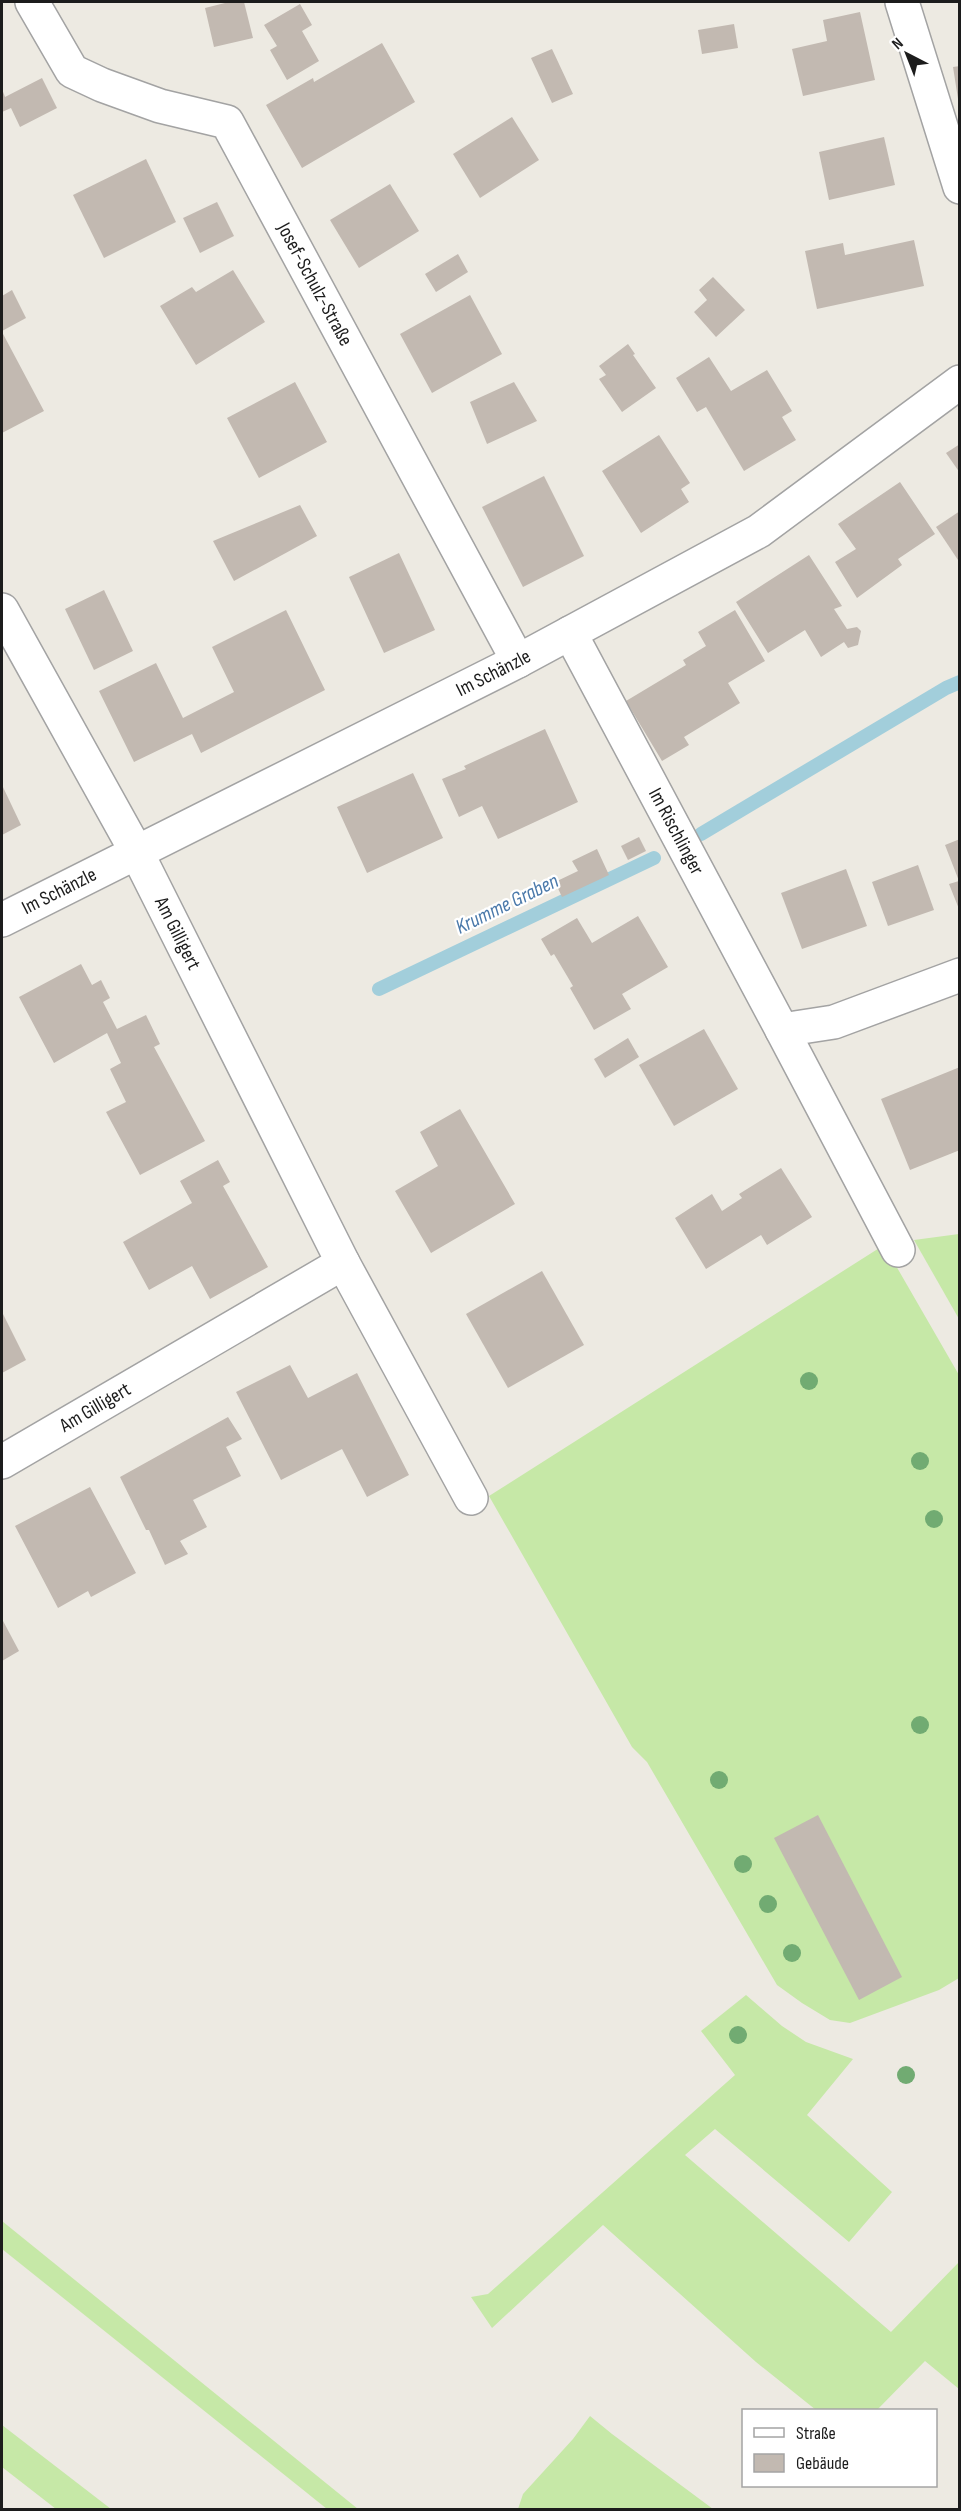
<svg xmlns="http://www.w3.org/2000/svg" width="961" height="2511" font-family="'Sofia Sans Condensed',sans-serif">
<style>
.grass{fill:#c6e8a7}
.lines{fill:none;stroke-linecap:round;stroke-linejoin:round}
.stream{stroke:#a2cedb;stroke-width:14}
.building{fill:#c2b9b1}
.street-casing{stroke:#a3a3a3;stroke-width:36}
.street{stroke:#fff;stroke-width:33}
.tree{fill:#71ab72}
.labels{text-anchor:middle;dominant-baseline:central;stroke-width:4.5;stroke-linejoin:round;paint-order:stroke}
.street-label{font-size:20px;fill:#1c1c1c;stroke:#fff}
.water-label{font-size:21px;font-style:italic;fill:#4a79aa;stroke:#fff}
</style>
<rect width="100%" height="100%" fill="#edeae2"/>
<g class="grass">
<path d="M 959,1234 L 960,1234 L 959,1319 L 914,1240 Z"/>
<path d="M 884,1245 L 959,1375 L 959,1978 L 939,1990 L 850,2023 L 830,2020 L 802,2003 L 777,1985 L 647,1762 L 632,1747 L 489,1496 Z"/>
<path d="M 746,1995 L 782,2026 L 806,2042 L 853,2059 L 807,2115 L 892,2192 L 849,2242 L 715,2129 L 685,2155 L 891,2332 L 959,2262 L 959,2389 L 925,2361 L 877,2410 L 816,2410 L 756,2362 L 603,2225 L 492,2328 L 471,2297 L 488,2294 L 735,2075 L 701,2031 Z"/>
<path d="M 2,2221 L 358,2509 L 327,2509 L 2,2249 Z"/>
<path d="M 590,2416 L 612,2434 L 713,2509 L 518,2509 L 523,2494 L 573,2439 Z"/>
<path d="M 2,2425 L 111,2509 L 56,2509 L 2,2467 Z"/>
</g>
<g class="lines">
<g class="stream">
<path d="M 701,834 L 946,688 L 960,682"/>
<path d="M 379,989 L 654,858"/>
</g>
</g>
<g class="building">
<path d="M 229,2 L 244,2 L 253,38 L 214,47 L 205,8 Z"/>
<path d="M 300,4 L 312,25 L 302,31 L 319,61 L 287,80 L 270,50 L 277,46 L 264,25 Z"/>
<path d="M 860,12 L 875,80 L 803,96 L 792,49 L 827,41 L 823,20 Z"/>
<path d="M 734,24 L 738,48 L 702,54 L 698,30 Z"/>
<path d="M 382,43 L 415,102 L 302,168 L 266,105 L 313,78 L 314,82 Z"/>
<path d="M 552,49 L 573,94 L 552,103 L 531,58 Z"/>
<path d="M 960,66 L 960,99 L 958,99 L 953,67 Z"/>
<path d="M 42,78 L 57,108 L 20,127 L 11,108 L 2,112 L 2,89 L 5,97 Z"/>
<path d="M 512,117 L 539,160 L 480,198 L 453,154 Z"/>
<path d="M 884,137 L 895,185 L 829,200 L 819,152 Z"/>
<path d="M 146,159 L 176,222 L 104,258 L 73,195 Z"/>
<path d="M 390,184 L 419,231 L 359,268 L 330,220 Z"/>
<path d="M 217,202 L 234,236 L 200,253 L 183,218 Z"/>
<path d="M 914,240 L 924,286 L 817,309 L 805,251 L 843,243 L 845,255 Z"/>
<path d="M 458,254 L 468,272 L 436,292 L 425,274 Z"/>
<path d="M 233,270 L 265,322 L 196,365 L 160,306 L 192,287 L 196,292 Z"/>
<path d="M 713,277 L 745,310 L 716,337 L 694,312 L 707,300 L 699,290 Z"/>
<path d="M 12,290 L 26,318 L 2,331 L 2,296 Z"/>
<path d="M 470,295 L 502,354 L 432,393 L 400,334 Z"/>
<path d="M 2,332 L 44,411 L 2,433 Z"/>
<path d="M 628,344 L 635,354 L 633,355 L 656,388 L 622,412 L 599,379 L 606,375 L 599,366 Z"/>
<path d="M 709,357 L 731,391 L 767,370 L 792,411 L 782,417 L 796,440 L 744,471 L 706,407 L 697,412 L 676,378 Z"/>
<path d="M 295,382 L 327,442 L 259,478 L 227,418 Z"/>
<path d="M 514,382 L 537,421 L 487,444 L 470,402 Z"/>
<path d="M 659,435 L 690,483 L 681,489 L 689,502 L 641,533 L 602,471 Z"/>
<path d="M 960,444 L 960,473 L 946,453 Z"/>
<path d="M 544,476 L 584,556 L 523,587 L 482,507 Z"/>
<path d="M 900,482 L 935,534 L 898,559 L 902,565 L 857,598 L 835,562 L 856,549 L 838,524 Z"/>
<path d="M 300,505 L 317,536 L 234,581 L 213,541 Z"/>
<path d="M 960,511 L 960,563 L 936,527 Z"/>
<path d="M 399,553 L 435,630 L 384,653 L 349,577 Z"/>
<path d="M 809,555 L 842,606 L 834,609 L 847,629 L 857,627 L 861,631 L 858,645 L 848,648 L 844,642 L 821,657 L 805,630 L 768,653 L 736,602 Z"/>
<path d="M 104,590 L 133,651 L 94,670 L 65,609 Z"/>
<path d="M 286,610 L 325,690 L 201,753 L 192,734 L 134,762 L 99,691 L 156,663 L 183,718 L 234,692 L 212,647 Z"/>
<path d="M 735,610 L 765,661 L 728,683 L 740,703 L 684,737 L 689,745 L 662,761 L 626,701 L 686,665 L 683,660 L 706,646 L 698,632 Z"/>
<path d="M 545,729 L 578,802 L 498,839 L 482,806 L 459,817 L 442,779 L 466,769 L 464,766 Z"/>
<path d="M 413,773 L 443,838 L 367,873 L 337,807 Z"/>
<path d="M 2,785 L 21,825 L 2,835 Z"/>
<path d="M 639,837 L 646,851 L 628,860 L 621,846 Z"/>
<path d="M 960,839 L 960,909 L 959,909 L 949,884 L 959,881 L 945,845 Z"/>
<path d="M 597,849 L 609,875 L 562,897 L 555,882 L 578,871 L 572,861 Z"/>
<path d="M 918,865 L 934,910 L 888,926 L 872,882 Z"/>
<path d="M 846,869 L 867,926 L 802,949 L 781,893 Z"/>
<path d="M 638,916 L 668,967 L 622,994 L 631,1009 L 594,1030 L 570,988 L 573,986 L 554,954 L 551,956 L 541,939 L 577,918 L 592,943 Z"/>
<path d="M 81,964 L 92,985 L 101,980 L 110,998 L 103,1002 L 117,1029 L 146,1015 L 160,1044 L 154,1047 L 205,1141 L 140,1175 L 106,1112 L 126,1102 L 110,1069 L 121,1063 L 107,1033 L 54,1063 L 19,997 Z"/>
<path d="M 704,1029 L 738,1089 L 674,1126 L 639,1065 Z"/>
<path d="M 628,1038 L 639,1057 L 605,1078 L 594,1059 Z"/>
<path d="M 960,1067 L 960,1150 L 910,1170 L 881,1099 Z"/>
<path d="M 460,1109 L 515,1204 L 431,1253 L 395,1191 L 438,1166 L 420,1132 Z"/>
<path d="M 218,1160 L 230,1182 L 223,1186 L 268,1267 L 210,1299 L 192,1266 L 149,1290 L 123,1242 L 192,1203 L 180,1181 Z"/>
<path d="M 781,1168 L 812,1217 L 767,1245 L 761,1235 L 706,1269 L 675,1218 L 712,1194 L 722,1211 L 742,1198 L 739,1194 Z"/>
<path d="M 542,1271 L 584,1345 L 508,1388 L 466,1314 Z"/>
<path d="M 2,1312 L 26,1360 L 2,1373 Z"/>
<path d="M 290,1365 L 308,1398 L 357,1373 L 409,1475 L 367,1497 L 342,1449 L 281,1480 L 236,1392 Z"/>
<path d="M 228,1417 L 242,1439 L 226,1447 L 241,1476 L 193,1500 L 207,1527 L 180,1541 L 188,1554 L 165,1565 L 149,1530 L 146,1530 L 120,1477 Z"/>
<path d="M 90,1487 L 136,1573 L 91,1597 L 88,1591 L 58,1608 L 15,1526 Z"/>
<path d="M 2,1619 L 19,1651 L 2,1661 Z"/>
<path d="M 818,1815 L 902,1977 L 859,2000 L 774,1838 Z"/>
</g>
<g class="lines">
<defs>
<g id="street">
<path id="s1" d="M 32,2 L 72,71 L 102,85 L 160,106 L 227,122 L 518,661"/>
<path d="M 902,2 L 960,187"/>
<path id="s2" d="M 2,610 L 136,851 L 343,1263 L 471,1498"/>
<path id="s3" d="M 570,633 L 782,1030 L 834,1022 L 960,975"/>
<path id="s4" d="M 2,920 L 518,661 L 759,531 L 960,382"/>
<path d="M 782,1030 L 898,1250"/>
<path id="s5" d="M 2,1462 L 343,1263"/>
</g>
</defs>
<use href="#street" class="street-casing"/>
<use href="#street" class="street"/>
</g>
<g class="tree">
<circle cx="809" cy="1381" r="9"/>
<circle cx="920" cy="1461" r="9"/>
<circle cx="934" cy="1519" r="9"/>
<circle cx="920" cy="1725" r="9"/>
<circle cx="719" cy="1780" r="9"/>
<circle cx="743" cy="1864" r="9"/>
<circle cx="768" cy="1904" r="9"/>
<circle cx="792" cy="1953" r="9"/>
<circle cx="738" cy="2035" r="9"/>
<circle cx="906" cy="2075" r="9"/>
</g>
<g class="labels">
<g class="street-label">
<text stroke="none"><textPath href="#s1" startOffset="428">Josef-Schulz-Straße</textPath></text>
<text stroke="none"><textPath href="#s4" startOffset="550">Im Schänzle</textPath></text>
<text stroke="none"><textPath href="#s3" startOffset="225">Im Rischlinger</textPath></text>
<text stroke="none"><textPath href="#s4" startOffset="64">Im Schänzle</textPath></text>
<text stroke="none"><textPath href="#s2" startOffset="368">Am Gilligert</textPath></text>
<text stroke="none"><textPath href="#s5" startOffset="108">Am Gilligert</textPath></text>
</g>
<g class="water-label">
<text transform="translate(507 904) rotate(-26)">Krumme Graben</text>
</g>
</g>
<rect width="961" height="2511" fill="none" stroke="#1c1c1c" stroke-width="6"/>
<rect x="742" y="2409" width="195" height="78" fill="#ffffff" stroke="#a4a4a4" stroke-width="1.5"/>
<rect x="754" y="2428" width="30" height="9" fill="#ffffff" stroke="#a4a4a4" stroke-width="1.5"/>
<text x="796" y="2439" font-size="18" fill="#1c1c1c">Straße</text>
<rect x="754" y="2454" width="30" height="18" fill="#c2b9b1" stroke="#a4a4a4" stroke-width="1.5"/>
<text x="796" y="2469" font-size="18" fill="#1c1c1c">Gebäude</text>
<g transform="translate(907 54) rotate(318)" stroke="#ffffff" stroke-width="4.5" paint-order="stroke">
<path d="M0-4.5L10 22L0 15L-10 22Z" fill="#1c1c1c"/>
<text y="-9" font-size="16" font-weight="bold" text-anchor="middle" fill="#1c1c1c">N</text>
</g>
</svg>
